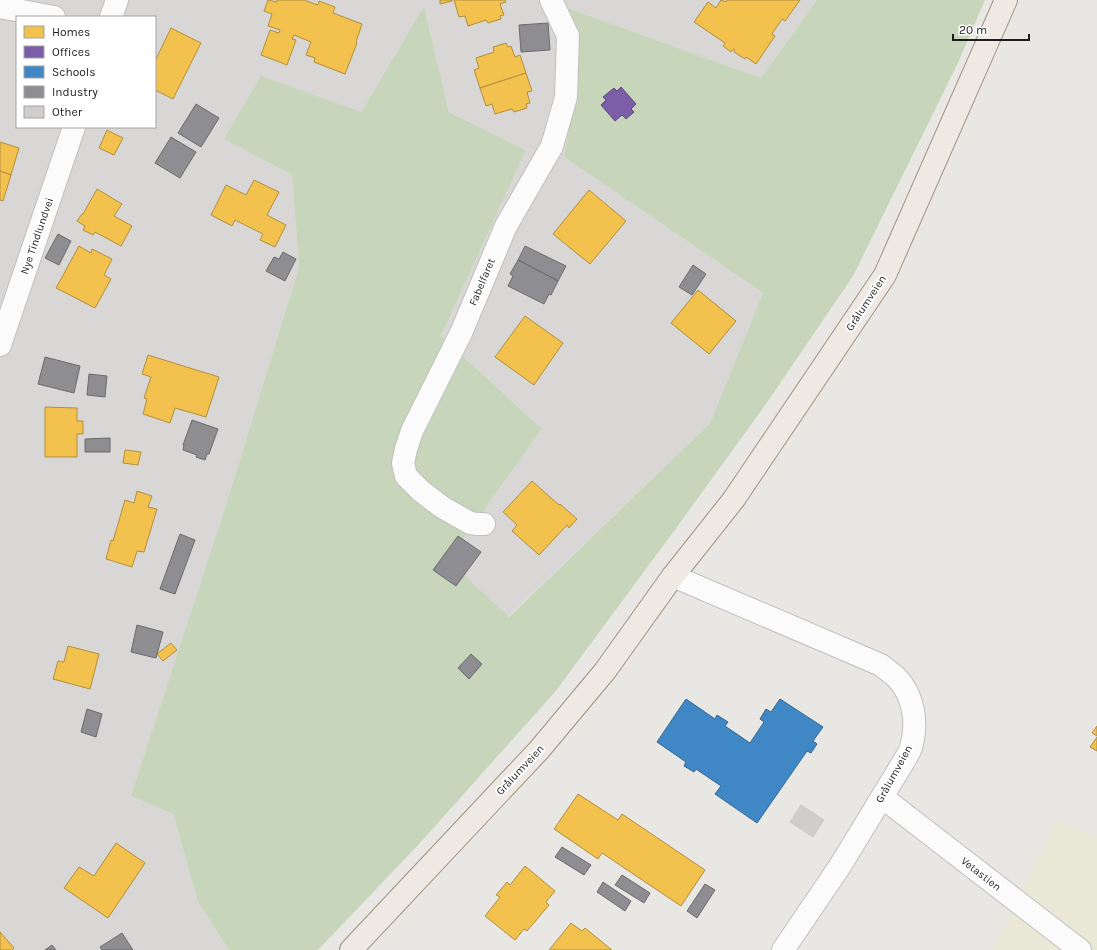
<svg xmlns="http://www.w3.org/2000/svg" width="1097" height="950" font-family="Karla,sans-serif">
<style>
.residential{fill:#d8d7d5;fill-rule:evenodd}
.farmland{fill:#eae8d7}
.forest{fill:#c7d6ba}
.homes{fill:#f2c14e;stroke:#b28f3f}
.offices{fill:#7b5ea7;stroke:#5e4a7d}
.schools{fill:#3f88c5;stroke:#346792}
.industry{fill:#8d8d92;stroke:#6b6b6e}
.building{fill:#d0cdcb;stroke:#ccc8c5}
.lines{fill:none;stroke-linecap:round;stroke-linejoin:round}
.street-casing{stroke:#c0bfbe;stroke-width:24}
.primary-casing{stroke:#9e9282;stroke-width:24}
.street{stroke:#fcfbfb;stroke-width:22}
.primary{stroke:#eee9e3;stroke-width:22}
.labels{text-anchor:middle;dominant-baseline:central;stroke-width:4;stroke-linejoin:round;paint-order:stroke}
.street-label{font-size:11px;fill:#1b1b1b;stroke:#fff}
</style>
<rect width="100%" height="100%" fill="#e9e7e4"/>
<path class="residential" d="M 0,0 L 817,0 L 761,78 L 565,7 L 578,79 L 564,157 L 763,293 L 710,423 L 508,617 L 448,560 L 542,429 L 441,336 L 526,150 L 449,112 L 424,6 L 361,112 L 224,139 L 292,175 L 299,267 L 220,524 L 173,814 L 198,902 L 229,950 L 0,950 ZM 17,17 L 155,17 L 155,127 L 17,127 Z"/>
<path class="farmland" d="M 1056,822 L 1097,837 L 1097,950 L 993,950 Z"/>
<path class="forest" d="M 817,0 L 985,0 L 957,65 L 853,276 L 766,404 L 677,527 L 555,692 L 419,844 L 318,950 L 229,950 L 198,902 L 173,814 L 131,796 L 220,524 L 299,267 L 292,175 L 224,139 L 261,76 L 361,112 L 424,6 L 449,112 L 526,150 L 441,336 L 542,429 L 448,560 L 509,617 L 710,423 L 763,293 L 564,157 L 578,79 L 565,7 L 761,78 Z"/>
<g class="homes">
<path d="M 268,0 L 277,2 L 277,0 L 304,0 L 318,5 L 319,1 L 335,7 L 333,13 L 362,24 L 356,42 L 357,43 L 345,74 L 314,62 L 315,58 L 306,55 L 311,42 L 294,35 L 292,39 L 296,40 L 287,65 L 261,55 L 270,30 L 279,33 L 280,30 L 268,26 L 272,14 L 264,11 Z"/>
<path d="M 440,0 L 452,0 L 452,1 L 440,4 Z"/>
<path d="M 454,0 L 505,0 L 506,2 L 500,4 L 504,15 L 500,16 L 501,19 L 488,23 L 486,20 L 468,26 L 465,16 L 459,17 Z"/>
<path d="M 721,0 L 726,2 L 727,0 L 800,0 L 785,21 L 782,19 L 772,34 L 775,36 L 756,64 L 746,57 L 745,59 L 734,52 L 735,50 L 733,49 L 731,52 L 723,46 L 725,43 L 694,22 L 708,2 L 716,8 Z"/>
<path d="M 171,28 L 201,43 L 173,99 L 155,90 L 155,61 Z"/>
<path d="M 506,43 L 508,47 L 511,46 L 515,57 L 520,55 L 526,73 L 480,88 L 474,70 L 479,68 L 476,58 L 494,52 L 493,47 Z"/>
<path d="M 526,73 L 532,91 L 527,92 L 530,103 L 526,104 L 527,108 L 514,112 L 512,109 L 495,114 L 492,104 L 486,106 L 480,88 Z"/>
<path d="M 107,130 L 123,138 L 114,155 L 99,148 Z"/>
<path d="M 0,142 L 19,148 L 11,175 L 0,171 Z"/>
<path d="M 0,171 L 11,175 L 3,201 L 0,200 Z"/>
<path d="M 254,180 L 279,192 L 267,215 L 286,225 L 275,247 L 260,240 L 263,234 L 235,220 L 232,226 L 211,215 L 226,185 L 246,195 Z"/>
<path d="M 97,189 L 122,204 L 114,216 L 132,226 L 121,246 L 95,232 L 93,235 L 83,230 L 85,226 L 77,221 L 82,214 L 83,214 Z"/>
<path d="M 589,190 L 626,221 L 590,264 L 553,234 Z"/>
<path d="M 79,246 L 91,253 L 92,249 L 112,259 L 104,275 L 111,279 L 95,308 L 56,288 Z"/>
<path d="M 698,290 L 736,321 L 709,354 L 671,323 Z"/>
<path d="M 525,316 L 563,343 L 534,385 L 495,357 Z"/>
<path d="M 148,355 L 219,377 L 206,417 L 175,408 L 170,423 L 143,414 L 147,399 L 144,398 L 151,377 L 142,374 Z"/>
<path d="M 45,407 L 77,408 L 77,421 L 83,421 L 83,434 L 77,434 L 77,457 L 45,457 Z"/>
<path d="M 125,450 L 141,452 L 138,465 L 123,463 Z"/>
<path d="M 532,481 L 559,505 L 560,504 L 577,519 L 569,528 L 567,525 L 539,555 L 512,531 L 517,525 L 503,512 Z"/>
<path d="M 137,491 L 152,496 L 148,507 L 157,509 L 144,552 L 137,551 L 132,567 L 106,559 L 111,540 L 113,541 L 125,500 L 134,503 Z"/>
<path d="M 171,643 L 177,650 L 163,661 L 157,654 Z"/>
<path d="M 68,646 L 99,654 L 90,689 L 53,679 L 58,661 L 64,662 Z"/>
<path d="M 1097,726 L 1097,736 L 1092,733 Z"/>
<path d="M 1097,737 L 1097,751 L 1090,747 Z"/>
<path d="M 578,794 L 618,820 L 622,814 L 705,870 L 681,906 L 602,853 L 598,859 L 554,829 Z"/>
<path d="M 116,843 L 145,863 L 108,918 L 64,888 L 79,867 L 94,876 Z"/>
<path d="M 525,866 L 555,891 L 546,902 L 549,905 L 527,931 L 524,929 L 515,940 L 485,916 L 500,897 L 496,895 L 507,882 L 510,885 Z"/>
<path d="M 571,923 L 582,931 L 585,928 L 612,950 L 549,950 Z"/>
<path d="M 0,932 L 14,948 L 12,950 L 0,950 Z"/>
</g>
<path class="offices" d="M 621,87 L 636,104 L 631,109 L 634,112 L 626,119 L 622,115 L 615,121 L 601,105 L 606,100 L 603,97 L 614,88 L 617,91 Z"/>
<path class="schools" d="M 686,699 L 715,719 L 717,715 L 728,722 L 725,726 L 750,743 L 764,722 L 760,719 L 766,709 L 771,712 L 780,699 L 823,727 L 813,741 L 817,744 L 811,753 L 807,751 L 757,823 L 715,794 L 721,786 L 696,769 L 694,772 L 684,766 L 686,762 L 657,742 Z"/>
<g class="industry">
<path d="M 548,23 L 550,50 L 521,52 L 519,25 Z"/>
<path d="M 196,104 L 219,118 L 201,147 L 178,133 Z"/>
<path d="M 171,137 L 196,152 L 180,178 L 155,163 Z"/>
<path d="M 58,234 L 71,241 L 59,265 L 45,258 Z"/>
<path d="M 525,246 L 566,266 L 558,281 L 518,260 Z"/>
<path d="M 283,252 L 296,259 L 285,281 L 266,271 L 274,257 L 279,259 Z"/>
<path d="M 518,260 L 558,281 L 551,295 L 549,294 L 544,304 L 508,286 L 513,276 L 510,274 Z"/>
<path d="M 693,265 L 706,274 L 692,295 L 679,287 Z"/>
<path d="M 45,357 L 80,366 L 74,393 L 38,384 Z"/>
<path d="M 89,374 L 107,376 L 105,397 L 87,395 Z"/>
<path d="M 192,420 L 218,429 L 209,454 L 207,454 L 205,460 L 196,457 L 197,455 L 183,450 L 184,445 L 183,445 Z"/>
<path d="M 110,438 L 110,452 L 85,452 L 85,439 Z"/>
<path d="M 180,534 L 195,540 L 175,594 L 160,589 Z"/>
<path d="M 458,536 L 481,552 L 456,586 L 433,570 Z"/>
<path d="M 137,625 L 163,632 L 156,658 L 131,652 Z"/>
<path d="M 471,654 L 482,664 L 469,679 L 458,668 Z"/>
<path d="M 87,709 L 102,714 L 96,737 L 81,732 Z"/>
<path d="M 562,847 L 591,865 L 584,875 L 555,857 Z"/>
<path d="M 622,875 L 650,893 L 644,903 L 615,885 Z"/>
<path d="M 603,882 L 631,901 L 625,911 L 597,892 Z"/>
<path d="M 705,884 L 715,890 L 697,918 L 687,911 Z"/>
<path d="M 122,933 L 133,950 L 102,950 L 100,947 Z"/>
<path d="M 52,945 L 56,950 L 45,950 Z"/>
</g>
<path class="building" d="M 801,805 L 824,820 L 813,837 L 790,822 Z"/>
<g class="lines">
<defs>
<g id="street">
<path d="M 0,7 L 54,17"/>
<path d="M 111,17 L 117,0"/>
<path d="M 0,345 L 74,127"/>
<path d="M 484,524 L 477,524 L 470,523 L 442,507 L 421,491 L 406,476 L 403,463 L 406,449 L 412,431 L 461,333 L 506,226 L 552,146 L 566,97 L 568,36 L 551,0"/>
<path d="M 673,576 L 881,665 C 886,669 891,673 896,677 C 914,695 918,724 911,747 C 910,752 906,757 904,761 L 840,866 L 783,950"/>
<path d="M 882,797 L 1080,950"/>
</g>
<path id="primary" d="M 351,950 L 539,750 L 605,671 L 673,576 L 734,499 L 885,275 L 1006,0"/>
</defs>
<use href="#street" class="street-casing"/>
<use href="#primary" class="primary-casing"/>
<use href="#street" class="street"/>
<use href="#primary" class="primary"/>
</g>
<g class="labels">
<g class="street-label">
<text transform="translate(37 236) rotate(-71)">Nye Tindlundvei</text>
<text transform="translate(482 282) rotate(-67)">Fabelfaret</text>
<text transform="translate(866 303) rotate(-57)">Grålumveien</text>
<text transform="translate(520 770) rotate(-47)">Grålumveien</text>
<text transform="translate(894 774) rotate(-61)">Grålumveien</text>
<text transform="translate(981 874) rotate(38)">Vetastien</text>
</g>
</g>
<rect x="16" y="16" width="140" height="112" fill="#ffffff" stroke="#a4a4a4"/>
<rect x="24" y="26" width="20" height="12" fill="#f2c14e" stroke="#a4a4a4"/>
<text x="52" y="36" font-size="12" fill="#1b1b1b">Homes</text>
<rect x="24" y="46" width="20" height="12" fill="#7b5ea7" stroke="#a4a4a4"/>
<text x="52" y="56" font-size="12" fill="#1b1b1b">Offices</text>
<rect x="24" y="66" width="20" height="12" fill="#3f88c5" stroke="#a4a4a4"/>
<text x="52" y="76" font-size="12" fill="#1b1b1b">Schools</text>
<rect x="24" y="86" width="20" height="12" fill="#8d8d92" stroke="#a4a4a4"/>
<text x="52" y="96" font-size="12" fill="#1b1b1b">Industry</text>
<rect x="24" y="106" width="20" height="12" fill="#d0cdcb" stroke="#a4a4a4"/>
<text x="52" y="116" font-size="12" fill="#1b1b1b">Other</text>
<path d="M953 34v6h76v-6" fill="none" stroke="#1b1b1b" stroke-width="2"/>
<text x="959" y="34" font-size="12" fill="#1b1b1b" stroke="#ffffff" stroke-width="3" paint-order="stroke">20 m</text>
</svg>
